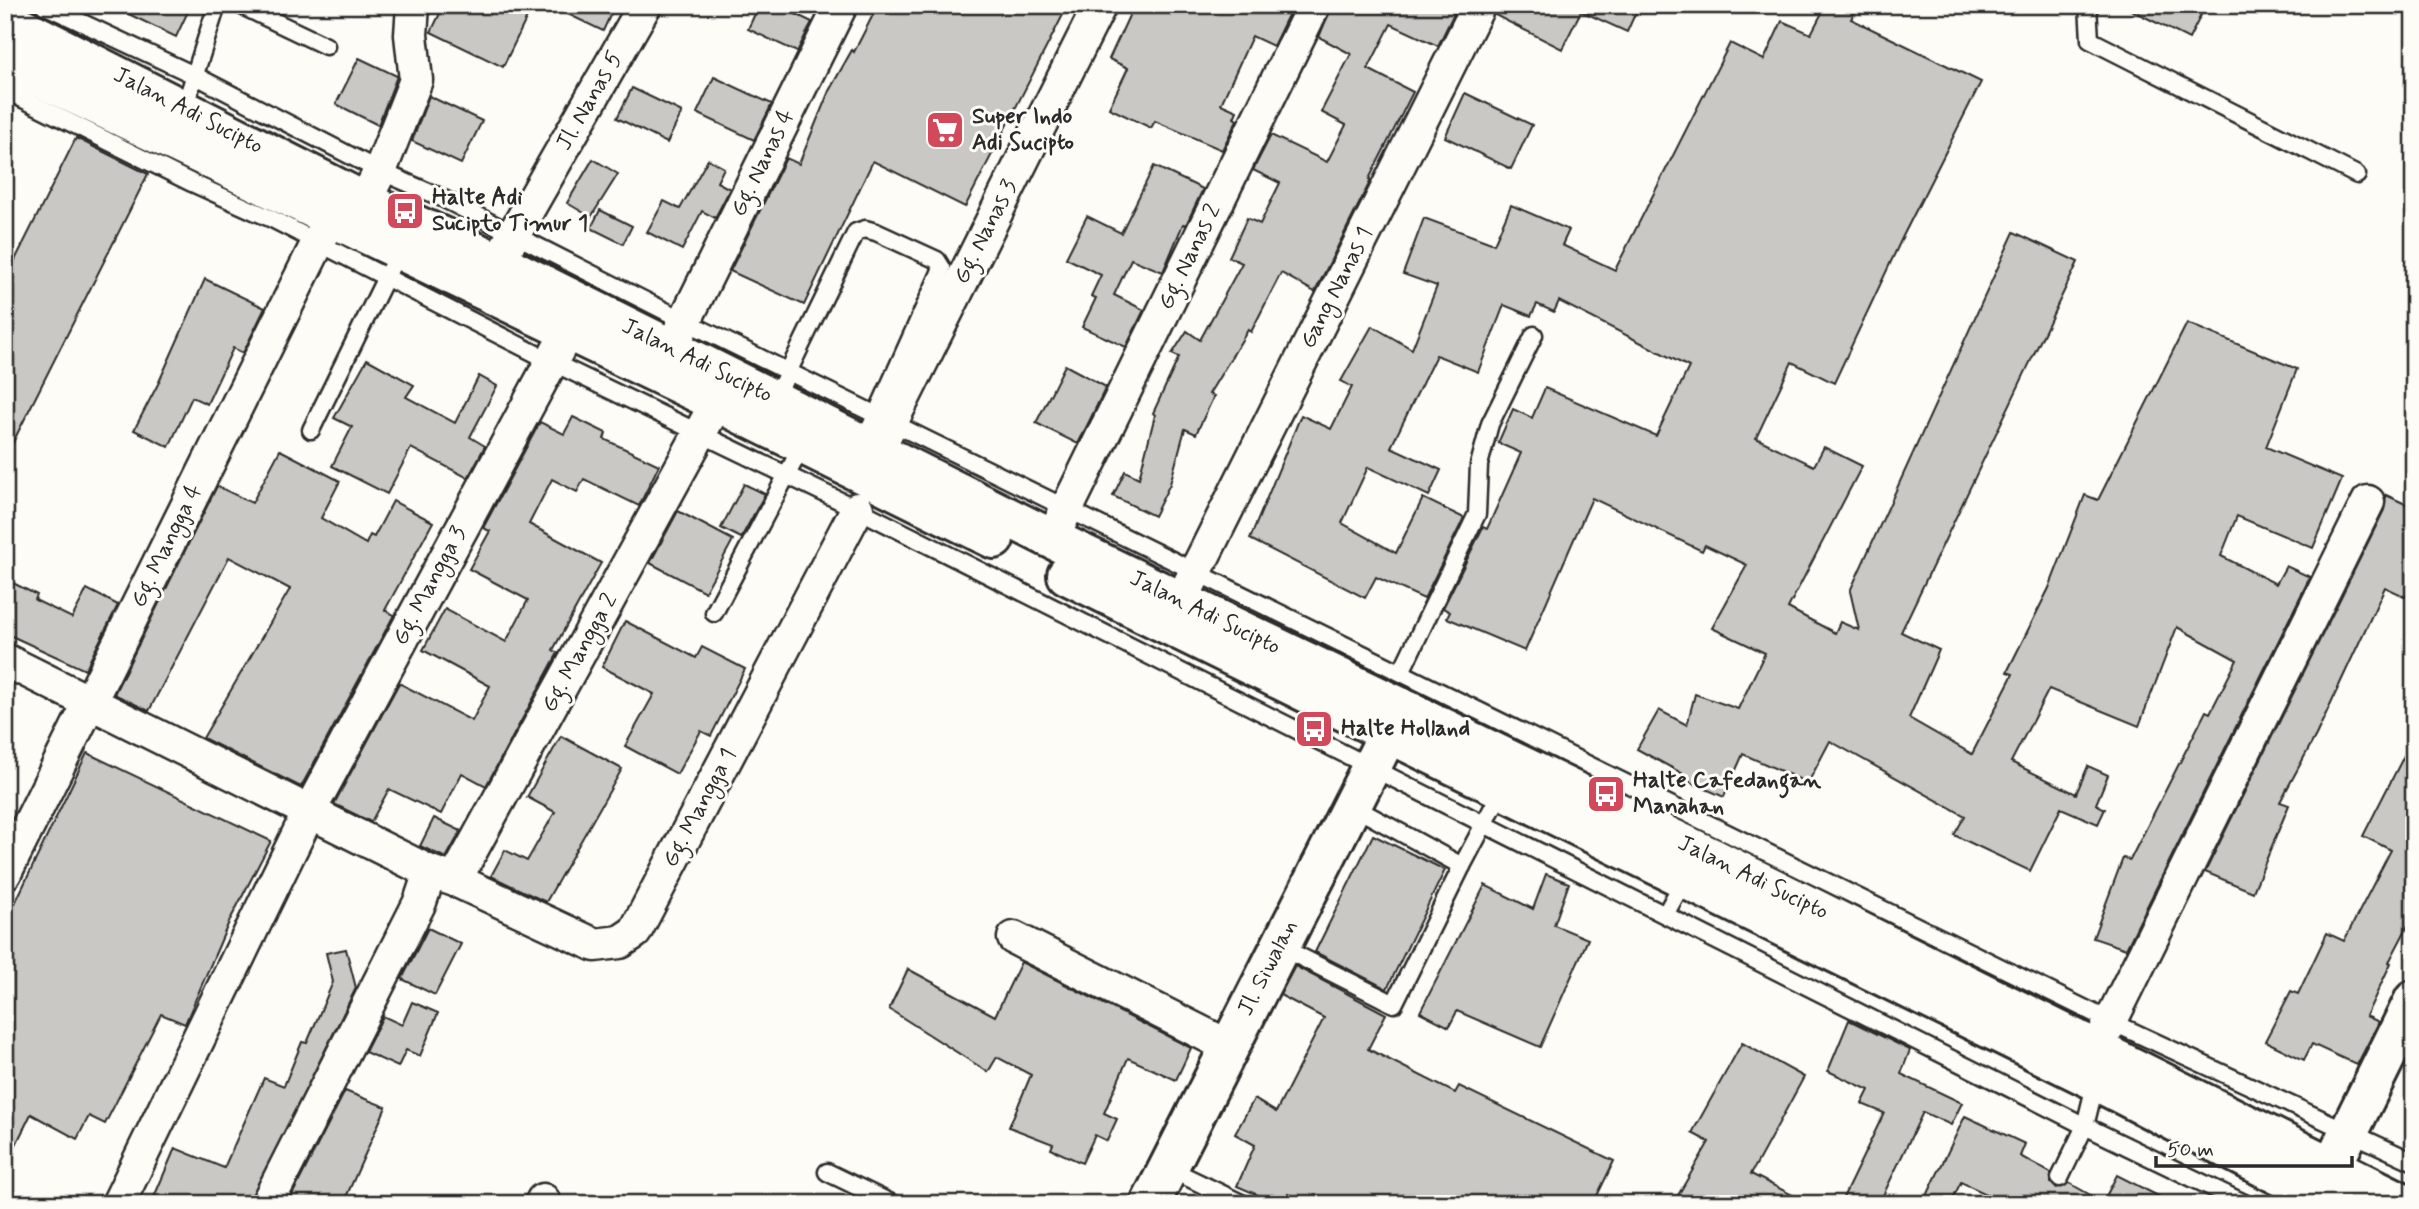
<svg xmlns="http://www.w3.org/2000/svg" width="2419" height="1209" font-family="Mynerve,sans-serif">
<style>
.building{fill:#c9c8c4;stroke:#2b2b2b;stroke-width:2}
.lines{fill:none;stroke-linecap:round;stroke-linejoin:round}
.service-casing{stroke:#2b2b2b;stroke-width:21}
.minor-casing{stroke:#2b2b2b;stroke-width:37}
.tertiary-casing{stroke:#2b2b2b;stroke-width:44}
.secondary-casing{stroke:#2b2b2b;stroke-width:44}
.trunk-casing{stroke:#2b2b2b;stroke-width:44}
.service{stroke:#fdfcf7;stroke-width:16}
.minor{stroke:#fdfcf7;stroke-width:32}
.tertiary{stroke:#fdfcf7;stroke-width:38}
.secondary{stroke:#fdfcf7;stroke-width:38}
.trunk{stroke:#fdfcf7;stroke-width:38}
.labels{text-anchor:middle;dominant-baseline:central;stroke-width:6;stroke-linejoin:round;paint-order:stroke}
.street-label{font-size:23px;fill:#2b2b2b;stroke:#fdfcf7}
.poi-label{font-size:23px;font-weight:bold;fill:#2b2b2b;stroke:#fdfcf7;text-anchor:start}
</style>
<rect width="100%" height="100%" fill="#fdfcf7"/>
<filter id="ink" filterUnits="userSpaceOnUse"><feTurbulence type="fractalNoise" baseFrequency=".0143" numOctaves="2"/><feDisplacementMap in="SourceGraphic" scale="14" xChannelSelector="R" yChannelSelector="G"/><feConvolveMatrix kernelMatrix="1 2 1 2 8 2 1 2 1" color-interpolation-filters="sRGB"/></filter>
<g filter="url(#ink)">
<g class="building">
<path d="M 110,5 L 191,5 L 176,37 Z"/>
<path d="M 444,5 L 533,5 L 503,67 L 431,32 Z"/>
<path d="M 549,5 L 615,5 L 603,31 Z"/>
<path d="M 759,5 L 777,5 L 812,22 L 797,52 L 748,29 Z"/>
<path d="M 878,5 L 1068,5 L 965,207 L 873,161 L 804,305 L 730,271 L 786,158 L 799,164 L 829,91 L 852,50 L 854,52 Z"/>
<path d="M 1134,5 L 1293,5 L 1273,46 L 1252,36 L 1221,104 L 1237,111 L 1234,118 L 1237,120 L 1222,150 L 1155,121 L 1151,128 L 1109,108 L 1128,68 L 1109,59 Z"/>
<path d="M 1332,5 L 1458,5 L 1438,46 L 1391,24 L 1368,69 L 1413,92 L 1369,179 L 1371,180 L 1315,292 L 1281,273 L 1251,332 L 1248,330 L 1209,394 L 1214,396 L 1196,434 L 1185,429 L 1170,484 L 1154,516 L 1113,496 L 1125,471 L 1139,478 L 1155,415 L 1153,413 L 1179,357 L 1172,354 L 1187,331 L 1200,340 L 1242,263 L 1229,257 L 1247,218 L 1260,224 L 1280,183 L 1253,170 L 1271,135 L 1327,162 L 1346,125 L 1321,112 L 1351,54 L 1319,37 Z"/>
<path d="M 1497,5 L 1639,5 L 1627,32 L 1581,11 L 1562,49 L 1495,15 Z"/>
<path d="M 1826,5 L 1858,5 L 1851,19 L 1981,82 L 1903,236 L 1834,383 L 1792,362 L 1756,438 L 1814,466 L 1824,447 L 1862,466 L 1788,608 L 1835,633 L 1840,622 L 1859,630 L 1850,591 L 2014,232 L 2078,262 L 1901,632 L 1939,650 L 1909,718 L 1972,754 L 2013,674 L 2007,672 L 2049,588 L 2085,495 L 2098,500 L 2187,323 L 2297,369 L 2266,447 L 2342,479 L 2313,548 L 2237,516 L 2221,556 L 2276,584 L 2286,566 L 2310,577 L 2126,949 L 2093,938 L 2123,858 L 2130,860 L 2206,711 L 2210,713 L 2237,660 L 2177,627 L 2139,726 L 2049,689 L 2011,762 L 2076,794 L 2088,766 L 2108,775 L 2096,804 L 2105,809 L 2098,824 L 2061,808 L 2030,871 L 1954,835 L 1965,816 L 1830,741 L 1808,783 L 1743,754 L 1724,797 L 1683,779 L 1685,775 L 1637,749 L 1659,710 L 1687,725 L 1695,694 L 1738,709 L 1765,653 L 1712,628 L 1747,565 L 1705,545 L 1702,551 L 1592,498 L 1525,651 L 1447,618 L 1450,612 L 1443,608 L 1483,527 L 1487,529 L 1521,453 L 1498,443 L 1513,409 L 1532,418 L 1545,388 L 1656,436 L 1689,367 L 1559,301 L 1554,312 L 1537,304 L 1531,316 L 1504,305 L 1478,372 L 1436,355 L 1391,447 L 1441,470 L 1429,496 L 1368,467 L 1342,523 L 1396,553 L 1423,498 L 1464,518 L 1424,599 L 1376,577 L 1365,598 L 1250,539 L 1301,415 L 1331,429 L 1352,387 L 1341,381 L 1372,326 L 1412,349 L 1437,286 L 1403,274 L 1424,218 L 1494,244 L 1511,205 L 1569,230 L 1562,245 L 1615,270 L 1730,43 L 1764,60 L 1782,21 L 1811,34 Z"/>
<path d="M 2121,5 L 2206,5 L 2189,39 Z"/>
<path d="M 359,58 L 397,76 L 378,125 L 336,104 Z"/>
<path d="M 714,77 L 772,104 L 754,140 L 697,113 Z"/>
<path d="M 632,88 L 682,112 L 667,143 L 617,118 Z"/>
<path d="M 1465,93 L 1532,125 L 1511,169 L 1445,137 Z"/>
<path d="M 429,96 L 482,121 L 461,164 L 412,141 Z"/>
<path d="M 76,138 L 148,174 L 5,458 L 5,280 Z"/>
<path d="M 593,159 L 618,174 L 591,217 L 567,203 Z"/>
<path d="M 708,159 L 724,168 L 717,182 L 730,189 L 715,218 L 702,211 L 682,250 L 647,232 L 664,201 L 680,209 Z"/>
<path d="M 1154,166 L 1203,189 L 1186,225 L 1183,224 L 1163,272 L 1131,259 L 1114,295 L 1144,310 L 1126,347 L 1082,327 L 1096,298 L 1091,296 L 1101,275 L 1066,258 L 1087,216 L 1121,233 Z"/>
<path d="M 600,210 L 632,226 L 623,244 L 591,228 Z"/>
<path d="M 205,279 L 265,308 L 243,353 L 233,348 L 207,404 L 192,397 L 169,447 L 134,430 L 158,384 Z"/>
<path d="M 367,359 L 414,385 L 406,397 L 455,423 L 479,376 L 497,386 L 470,437 L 485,446 L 468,478 L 411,448 L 387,494 L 332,466 L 352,427 L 334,418 Z"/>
<path d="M 1065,365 L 1106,387 L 1078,444 L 1036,423 Z"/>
<path d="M 573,417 L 606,433 L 604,439 L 659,465 L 639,506 L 584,479 L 577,492 L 552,479 L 529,524 L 601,563 L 553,650 L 558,653 L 486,786 L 462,773 L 441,814 L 389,789 L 371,822 L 334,804 L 399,683 L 472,721 L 490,686 L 423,650 L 445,609 L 506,642 L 528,600 L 469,569 L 490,531 L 483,528 L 540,422 L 564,434 Z"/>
<path d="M 280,450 L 340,481 L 321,518 L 366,544 L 370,535 L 374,537 L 393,501 L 433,522 L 385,610 L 394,615 L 301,787 L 203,738 L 290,589 L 229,557 L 149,711 L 114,694 L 217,486 L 252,503 Z"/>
<path d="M 744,484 L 765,494 L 741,538 L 721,528 Z"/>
<path d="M 2386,495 L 2414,508 L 2414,580 L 2406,597 L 2385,587 L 2316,735 L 2280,802 L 2289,805 L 2253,892 L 2205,872 L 2384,510 Z"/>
<path d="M 678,511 L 733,540 L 705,592 L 650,563 Z"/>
<path d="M 5,579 L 37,595 L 35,600 L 72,618 L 87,589 L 118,605 L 85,670 L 5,633 Z"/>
<path d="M 625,621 L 696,658 L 702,647 L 745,669 L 711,736 L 701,731 L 677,774 L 625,746 L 654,694 L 602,667 Z"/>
<path d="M 561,736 L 622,769 L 546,902 L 491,876 L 505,850 L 527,861 L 555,812 L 527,797 Z"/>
<path d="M 2414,736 L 2414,914 L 2389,962 L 2391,963 L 2366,1016 L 2379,1022 L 2357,1065 L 2312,1044 L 2304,1060 L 2265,1041 L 2291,991 L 2298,994 L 2327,933 L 2344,941 L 2391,850 L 2363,836 Z"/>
<path d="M 87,753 L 271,841 L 229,922 L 185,1024 L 161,1014 L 105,1124 L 89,1116 L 77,1139 L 31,1114 L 5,1167 L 5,924 Z"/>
<path d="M 434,818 L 461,831 L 446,858 L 420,846 Z"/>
<path d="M 1373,835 L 1445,870 L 1387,989 L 1315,952 Z"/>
<path d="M 1546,874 L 1569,883 L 1554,925 L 1588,939 L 1540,1047 L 1457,1011 L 1449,1027 L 1420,1012 L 1485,885 L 1533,909 Z"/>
<path d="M 428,928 L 461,944 L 435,995 L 402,979 Z"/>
<path d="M 346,949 L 356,988 L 249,1204 L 151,1204 L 175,1148 L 224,1168 L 264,1078 L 284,1086 L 302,1042 L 307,1043 L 333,982 L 326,953 Z"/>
<path d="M 1021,962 L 1191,1048 L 1176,1080 L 1128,1058 L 1104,1113 L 1117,1119 L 1107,1141 L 1095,1135 L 1082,1163 L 1051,1149 L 1053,1144 L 1009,1127 L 1031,1075 L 997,1057 L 988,1072 L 889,1009 L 908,969 L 995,1016 Z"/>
<path d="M 1295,966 L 1386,1014 L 1368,1049 L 1455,1093 L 1459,1086 L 1614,1161 L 1593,1204 L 1309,1204 L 1288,1194 L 1283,1204 L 1279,1204 L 1237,1186 L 1255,1145 L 1235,1134 L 1254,1099 L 1276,1112 L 1324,1018 L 1280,995 Z"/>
<path d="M 412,1002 L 438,1013 L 420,1056 L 406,1050 L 398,1067 L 365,1052 L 383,1016 L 402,1025 Z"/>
<path d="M 1849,1020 L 1910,1050 L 1901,1074 L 1962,1103 L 1951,1125 L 1923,1112 L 1879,1204 L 1840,1204 L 1884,1113 L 1862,1104 L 1869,1090 L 1828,1071 Z"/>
<path d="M 1742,1043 L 1804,1077 L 1751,1174 L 1810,1204 L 1673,1204 L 1709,1142 L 1692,1133 Z"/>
<path d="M 345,1091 L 386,1107 L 343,1204 L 303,1204 L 290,1199 Z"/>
<path d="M 1965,1116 L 2025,1144 L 2020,1156 L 2051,1173 L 2051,1183 L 2056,1188 L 2069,1183 L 2103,1202 L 2117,1175 L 2174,1204 L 2008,1204 L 1961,1182 L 1950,1204 L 1923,1204 Z"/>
</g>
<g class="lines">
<defs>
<g id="service">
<path d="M 44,5 L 194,75 L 380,171 L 440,197 L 685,321 L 2112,1022 L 2414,1162"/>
<path d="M 240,5 L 326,46"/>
<path d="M 2088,5 L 2090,40 L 2357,175"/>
<path d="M 5,90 L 192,183 L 272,219 L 550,361 L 857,509 L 2085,1126 L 2246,1204"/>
<path d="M 184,109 L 217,5"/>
<path d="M 775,399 L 856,232 L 865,229 L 876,232 L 937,260 L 942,268 L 863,444"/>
<path d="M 311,430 L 390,269"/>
<path d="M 714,613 L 802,446"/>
<path d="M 1401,672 L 1477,514 L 1479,465 L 1490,424 L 1534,335"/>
<path d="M 1462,866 L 1502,790"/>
<path d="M 1666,913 L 1684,880"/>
<path d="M 1279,946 L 1394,1004 L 1462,866 L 1352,806"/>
<path d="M 1168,1168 L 1243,1204"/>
<path d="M 827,1172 L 893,1204"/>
<path d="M 2060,1178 L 2085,1126 L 2096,1081"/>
</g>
<g id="minor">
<path d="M 355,221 L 380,171 L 416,80 L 411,35 L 413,5"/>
<path d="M 498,262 L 645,5"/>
<path d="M 671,349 L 841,5"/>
<path d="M 877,451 L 1100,5"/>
<path d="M 1052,539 L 1314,5"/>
<path d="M 1181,601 L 1479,5"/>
<path d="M 5,660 L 430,872 L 455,880 L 717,402"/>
<path d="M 5,873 L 330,218"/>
<path d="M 455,880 L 595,945 L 620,942 L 635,932 L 857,509"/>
<path d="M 1014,938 L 1228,1046"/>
<path d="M 2097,1049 L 2368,502"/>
<path d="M 118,1204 L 310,810 L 568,331"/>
<path d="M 267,1204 L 420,902 L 430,872"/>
<path d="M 541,1204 L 543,1200"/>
</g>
<path id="tertiary" d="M 1150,1204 L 1388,734"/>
<path id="secondary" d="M 2332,1166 L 2414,1000"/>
<g id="trunk">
<path d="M 5,19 L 365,202 L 498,262 L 1052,539 L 1715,859 L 2406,1204"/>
<path d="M 5,61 L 717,402 L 994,539"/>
<path d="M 1067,575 L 2096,1081 L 2335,1204"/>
</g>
</defs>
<use href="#service" class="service-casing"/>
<use href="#minor" class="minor-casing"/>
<use href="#tertiary" class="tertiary-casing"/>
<use href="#secondary" class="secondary-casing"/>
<use href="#trunk" class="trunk-casing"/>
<use href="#service" class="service"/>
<use href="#minor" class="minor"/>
<use href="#tertiary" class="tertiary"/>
<use href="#secondary" class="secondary"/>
<use href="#trunk" class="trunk"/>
</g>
</g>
<defs>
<symbol id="supermarket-square" viewBox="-11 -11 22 22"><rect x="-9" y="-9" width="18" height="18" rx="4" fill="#d1495b" stroke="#fdfcf7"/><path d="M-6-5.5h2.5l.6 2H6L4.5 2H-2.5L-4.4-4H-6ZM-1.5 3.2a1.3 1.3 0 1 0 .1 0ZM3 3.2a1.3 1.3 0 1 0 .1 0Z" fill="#fff"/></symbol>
<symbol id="bus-square" viewBox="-11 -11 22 22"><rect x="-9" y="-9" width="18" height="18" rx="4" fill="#d1495b" stroke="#fdfcf7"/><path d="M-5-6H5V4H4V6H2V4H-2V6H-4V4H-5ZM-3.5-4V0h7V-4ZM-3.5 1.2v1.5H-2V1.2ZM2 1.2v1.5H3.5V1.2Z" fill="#fff"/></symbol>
</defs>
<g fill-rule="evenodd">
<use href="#supermarket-square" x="923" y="108" width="44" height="44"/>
<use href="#bus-square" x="383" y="189" width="44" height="44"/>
<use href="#bus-square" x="1292" y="707" width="44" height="44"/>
<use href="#bus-square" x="1584" y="772" width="44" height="44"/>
</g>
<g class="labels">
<g class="street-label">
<text transform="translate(590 101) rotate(-60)">Jl. Nanas 5</text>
<text transform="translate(188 111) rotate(27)">Jalan Adi Sucipto</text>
<text transform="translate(763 163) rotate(-64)">Gg. Nanas 4</text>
<text transform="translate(986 232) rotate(-63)">Gg. Nanas 3</text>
<text transform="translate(1190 257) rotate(-64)">Gg. Nanas 2</text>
<text transform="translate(1337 288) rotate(-63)">Gang Nanas 1</text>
<text transform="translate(697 361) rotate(26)">Jalan Adi Sucipto</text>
<text transform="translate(167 546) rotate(-64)">Gg. Mangga 4</text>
<text transform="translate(430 586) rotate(-62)">Gg. Mangga 3</text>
<text transform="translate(1205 613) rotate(26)">Jalan Adi Sucipto</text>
<text transform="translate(580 653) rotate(-61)">Gg. Mangga 2</text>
<text transform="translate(700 808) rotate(-62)">Gg. Mangga 1</text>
<text transform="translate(1753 878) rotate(26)">Jalan Adi Sucipto</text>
<text transform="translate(1268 968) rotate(-63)">Jl. Siwalan</text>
</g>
<g class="poi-label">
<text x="972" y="117">Super Indo<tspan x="972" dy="26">Adi Sucipto</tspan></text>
<text x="432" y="198">Halte Adi<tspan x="432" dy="26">Sucipto Timur 1</tspan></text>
<text x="1341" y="729">Halte Holland</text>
<text x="1633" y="781">Halte Cafedangan<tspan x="1633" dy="26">Manahan</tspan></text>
</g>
</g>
<rect width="2419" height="1209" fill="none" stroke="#fdfcf7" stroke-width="28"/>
<rect x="14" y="14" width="2391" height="1181" fill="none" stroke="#2b2b2b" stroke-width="2.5" filter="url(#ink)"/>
<path d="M2156 1156v10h196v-10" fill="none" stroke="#2b2b2b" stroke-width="3.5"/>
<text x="2167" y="1156" font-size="21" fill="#2b2b2b" stroke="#fdfcf7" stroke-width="5" paint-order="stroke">50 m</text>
</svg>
